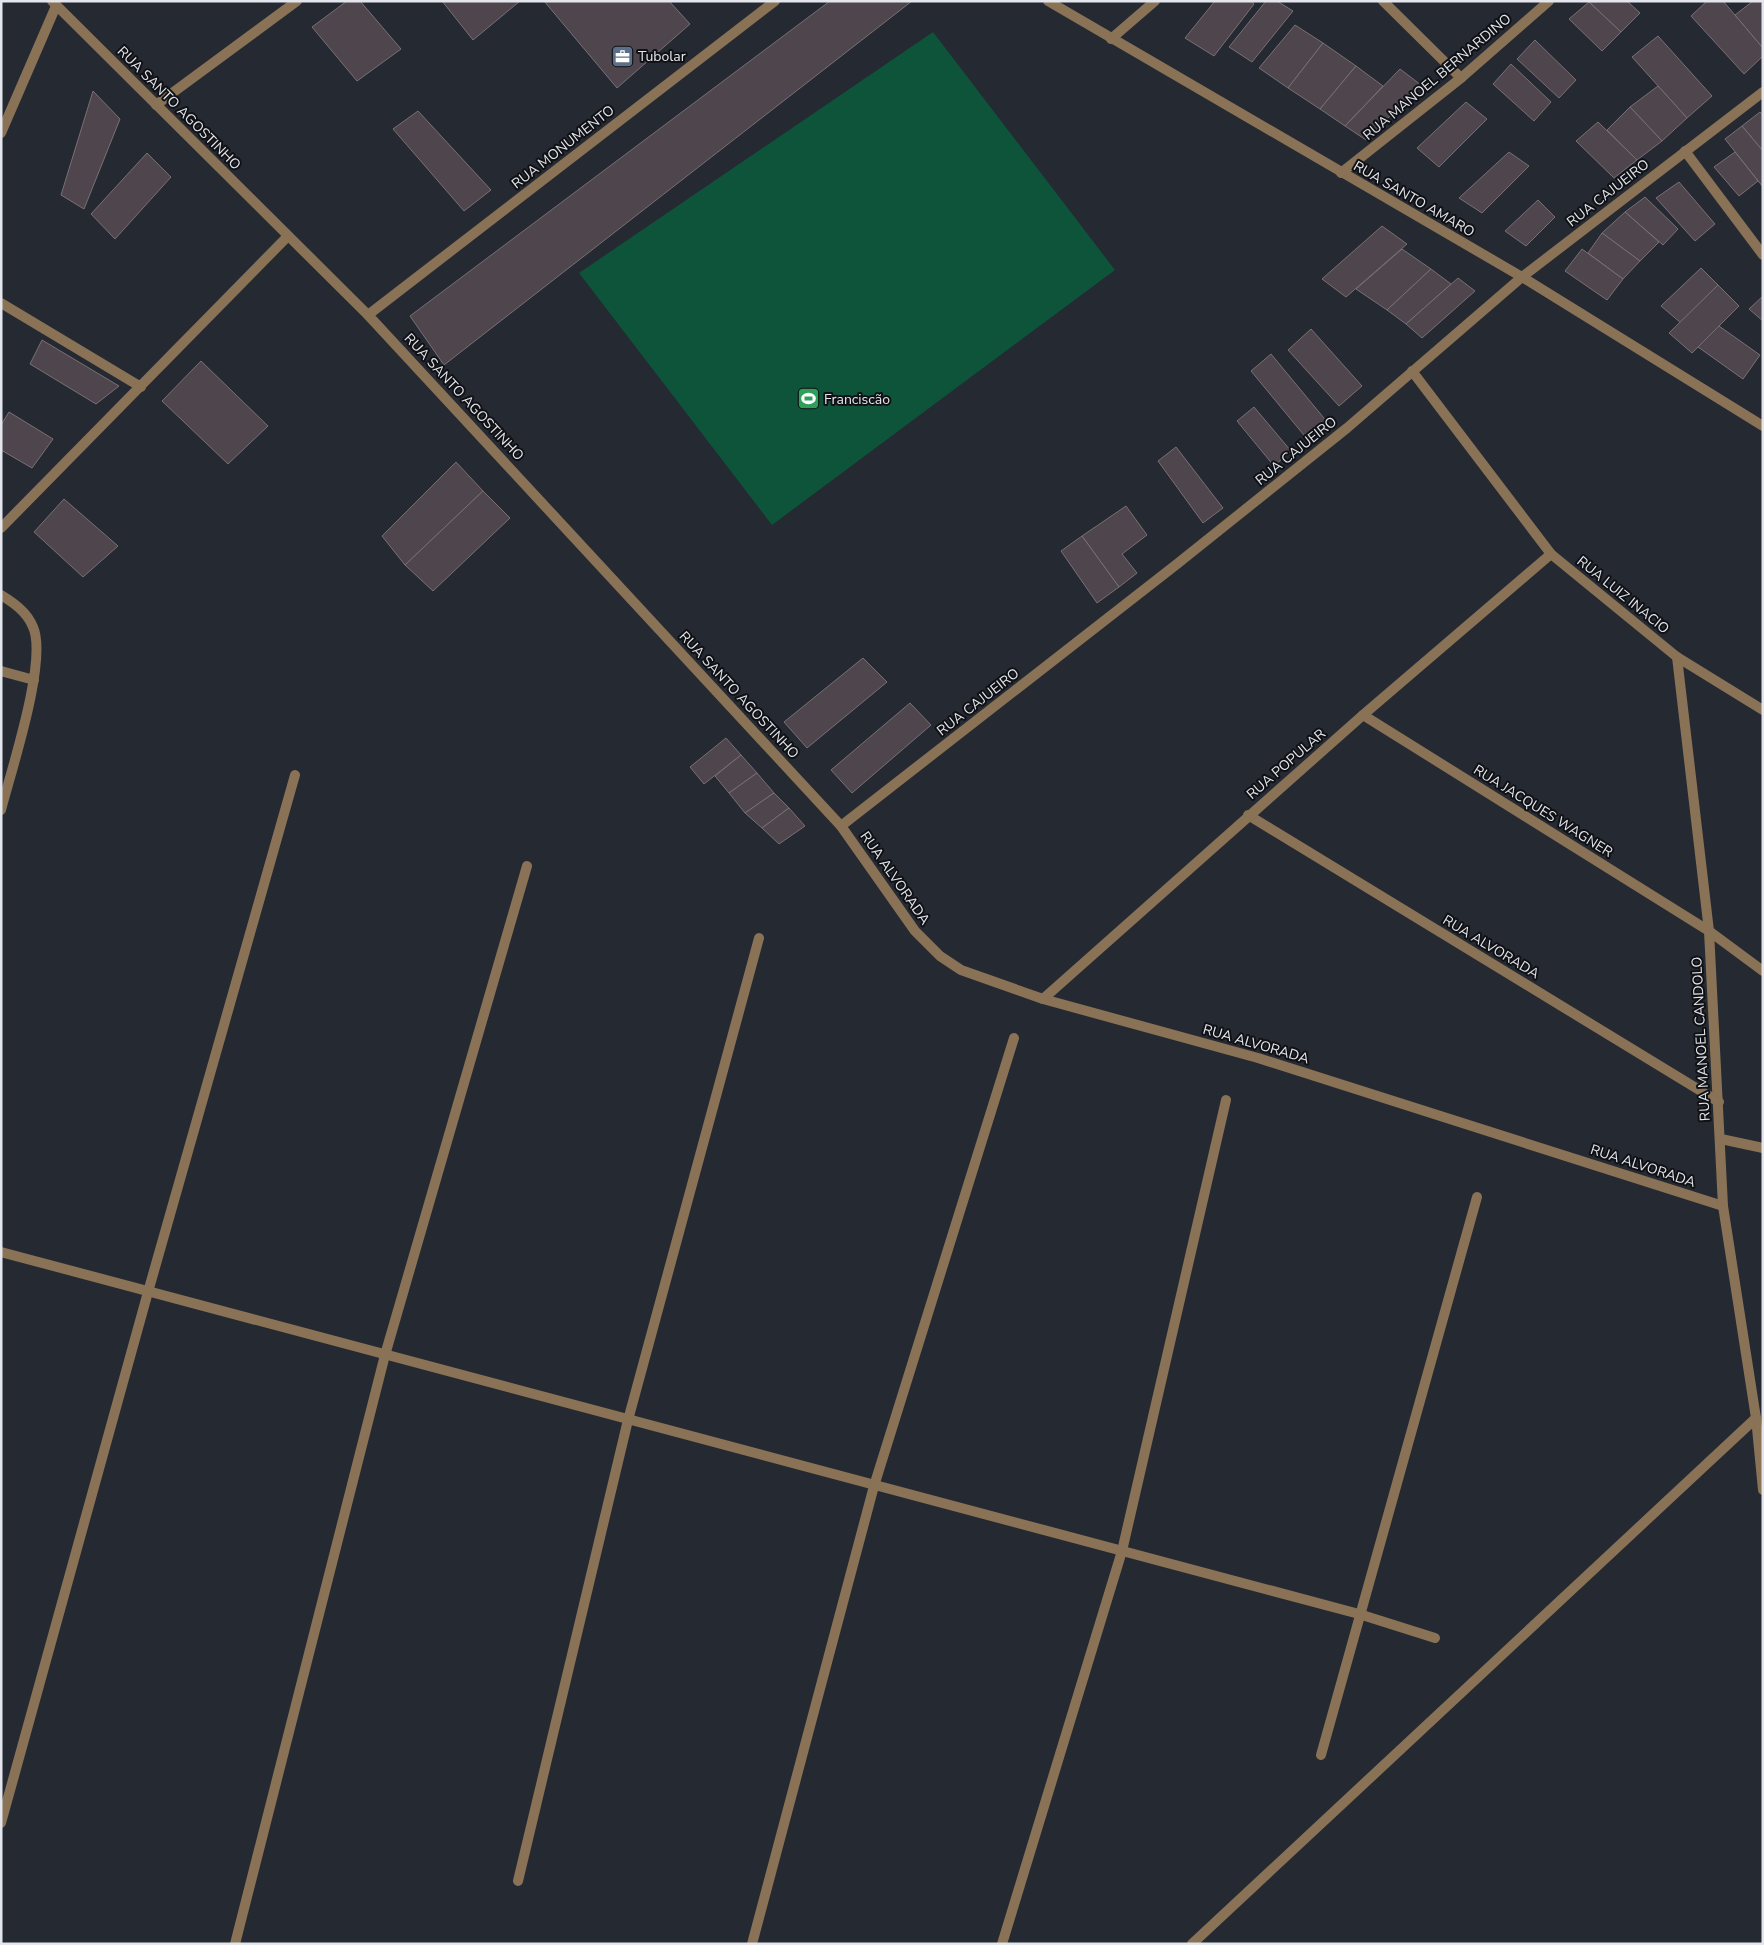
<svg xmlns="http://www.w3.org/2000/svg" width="1764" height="1945" font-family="'Nunito Sans',sans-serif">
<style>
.green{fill:#0d543a}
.building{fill:#4f464d;stroke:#796f77}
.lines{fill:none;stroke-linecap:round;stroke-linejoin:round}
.street{stroke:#897255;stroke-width:10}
.labels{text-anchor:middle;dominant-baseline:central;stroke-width:4;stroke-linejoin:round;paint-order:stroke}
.poi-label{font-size:14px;fill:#e3e6ec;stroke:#101115;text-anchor:start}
.street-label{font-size:14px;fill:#e3e6ec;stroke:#101115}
</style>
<rect width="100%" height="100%" fill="#252932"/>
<path class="green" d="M 933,32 L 1115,270 L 772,525 L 579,273 Z"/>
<g class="building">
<path d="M 347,1 L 360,1 L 401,49 L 357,81 L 312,27 Z"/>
<path d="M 442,1 L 520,1 L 473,40 Z"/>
<path d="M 544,1 L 669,1 L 690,24 L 617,88 Z"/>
<path d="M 830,1 L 912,1 L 444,365 L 410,316 Z"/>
<path d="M 1215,1 L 1251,1 L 1254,4 L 1214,56 L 1185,38 Z"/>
<path d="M 1266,1 L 1277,1 L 1293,11 L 1252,62 L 1229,47 Z"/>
<path d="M 1627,1 L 1640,13 L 1621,32 L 1589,2 Z"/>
<path d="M 1707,1 L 1723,1 L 1763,48 L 1763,56 L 1744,74 L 1691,16 Z"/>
<path d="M 1753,1 L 1763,1 L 1763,48 L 1735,15 Z"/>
<path d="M 1589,2 L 1621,32 L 1602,51 L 1569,19 Z"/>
<path d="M 1295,25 L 1323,43 L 1288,88 L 1259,68 Z"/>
<path d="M 1658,36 L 1712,96 L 1687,118 L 1632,57 Z"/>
<path d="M 1535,40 L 1576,80 L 1559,98 L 1517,59 Z"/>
<path d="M 1323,43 L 1356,66 L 1320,109 L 1288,88 Z"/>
<path d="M 1511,64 L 1551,102 L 1534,121 L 1493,84 Z"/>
<path d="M 1356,66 L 1383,86 L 1345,126 L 1320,109 Z"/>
<path d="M 1400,69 L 1421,85 L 1366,140 L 1345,126 Z"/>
<path d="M 1658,86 L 1687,118 L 1662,141 L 1630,107 Z"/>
<path d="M 93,91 L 120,119 L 84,209 L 61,195 Z"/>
<path d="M 1466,102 L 1487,119 L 1439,167 L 1417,148 Z"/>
<path d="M 1630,107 L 1662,141 L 1637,160 L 1607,130 Z"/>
<path d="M 418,111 L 491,190 L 464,211 L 393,129 Z"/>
<path d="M 1760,112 L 1763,115 L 1763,151 L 1742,126 Z"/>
<path d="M 1598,122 L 1637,160 L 1614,178 L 1576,141 Z"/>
<path d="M 1742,126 L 1763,151 L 1763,187 L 1725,139 Z"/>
<path d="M 1509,152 L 1529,166 L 1482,213 L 1459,198 Z"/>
<path d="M 1735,152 L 1758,181 L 1739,196 L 1714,167 Z"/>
<path d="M 147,153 L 171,177 L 115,239 L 91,214 Z"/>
<path d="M 1679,182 L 1715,224 L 1695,241 L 1656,198 Z"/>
<path d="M 1645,197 L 1678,229 L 1663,245 L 1625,212 Z"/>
<path d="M 1538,200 L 1555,217 L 1526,246 L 1505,231 Z"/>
<path d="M 1625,212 L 1659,242 L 1640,261 L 1602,233 Z"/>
<path d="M 1382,226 L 1407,244 L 1346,297 L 1322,279 Z"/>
<path d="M 1602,233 L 1640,261 L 1623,279 L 1588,253 Z"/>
<path d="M 1402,249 L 1431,269 L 1387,310 L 1356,289 Z"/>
<path d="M 1582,249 L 1623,279 L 1607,300 L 1565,271 Z"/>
<path d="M 1701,268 L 1718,285 L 1681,323 L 1661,306 Z"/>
<path d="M 1431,269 L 1451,284 L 1406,324 L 1387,310 Z"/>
<path d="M 1458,278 L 1475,291 L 1422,338 L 1406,324 Z"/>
<path d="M 1718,285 L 1739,306 L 1692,353 L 1669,333 Z"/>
<path d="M 1763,296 L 1763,321 L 1749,309 Z"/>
<path d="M 1719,326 L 1760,355 L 1743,379 L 1698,347 Z"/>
<path d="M 1311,329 L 1362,386 L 1339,406 L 1288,350 Z"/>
<path d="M 42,340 L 119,386 L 96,404 L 30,364 Z"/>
<path d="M 1271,354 L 1328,423 L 1308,440 L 1251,371 Z"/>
<path d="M 201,361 L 268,426 L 228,464 L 162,401 Z"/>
<path d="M 1254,407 L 1291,451 L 1274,466 L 1237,421 Z"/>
<path d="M 9,412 L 53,439 L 32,468 L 1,450 L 1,425 Z"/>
<path d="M 1176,447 L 1223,508 L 1203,523 L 1158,461 Z"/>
<path d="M 456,462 L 483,491 L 405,565 L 382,536 Z"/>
<path d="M 483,491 L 510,518 L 433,591 L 405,565 Z"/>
<path d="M 64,499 L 118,546 L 83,577 L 34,532 Z"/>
<path d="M 1126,506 L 1147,535 L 1122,554 L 1137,573 L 1119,587 L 1082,536 Z"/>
<path d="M 1082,536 L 1119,587 L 1097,603 L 1061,551 Z"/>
<path d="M 863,658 L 887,682 L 807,748 L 784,722 Z"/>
<path d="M 910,703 L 931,725 L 852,793 L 831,770 Z"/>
<path d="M 726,738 L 741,755 L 704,784 L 690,767 Z"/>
<path d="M 741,755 L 757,773 L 729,793 L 715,776 Z"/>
<path d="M 757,773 L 774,793 L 745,813 L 729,793 Z"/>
<path d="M 774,793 L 789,808 L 762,828 L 745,813 Z"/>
<path d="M 789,808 L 805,826 L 779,844 L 762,828 Z"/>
</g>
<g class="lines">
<g class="street">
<path d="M 52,1 L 368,315 L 841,826 L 915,931 L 940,956 L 961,970 L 1043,999 L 1258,1058 L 1723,1206"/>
<path d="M 1048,1 L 1522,277 L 1763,426"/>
<path d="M 1383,1 L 1461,78"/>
<path d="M 1111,39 L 1155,1"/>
<path d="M 156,105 L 297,1"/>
<path d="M 1,133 L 56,6"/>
<path d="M 1685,151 L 1763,255"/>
<path d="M 1341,173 L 1461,78 L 1549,1"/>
<path d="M 1,303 L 141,387"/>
<path d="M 368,315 L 775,1"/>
<path d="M 1412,371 L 1551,554 L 1677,657 L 1763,710"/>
<path d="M 1,528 L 288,236"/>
<path d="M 1,595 C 14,603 27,612 33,627 C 48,660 11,771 1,810"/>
<path d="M 1677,657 L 1709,931 L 1723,1206 L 1756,1418 L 1763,1490"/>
<path d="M 1,671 L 34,680"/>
<path d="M 1363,715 L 1709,931 L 1763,971"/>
<path d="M 1248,815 L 1719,1102"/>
<path d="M 841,826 L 1177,564 L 1347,428 L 1522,277 L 1763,92"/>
<path d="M 1043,999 L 1363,715 L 1551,554"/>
<path d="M 1721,1139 L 1763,1148"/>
<path d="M 1,1252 L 1359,1614 L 1435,1638"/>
<path d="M 1321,1755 L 1477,1197"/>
<path d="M 1,1823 L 148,1292 L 295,775"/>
<path d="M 518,1881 L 628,1420 L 759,938"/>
<path d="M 235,1944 L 385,1355 L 527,866"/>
<path d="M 752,1944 L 874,1486 L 1014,1038"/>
<path d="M 1002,1944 L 1122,1551 L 1226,1100"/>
<path d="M 1192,1944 L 1756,1418"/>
</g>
</g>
<defs>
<symbol id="office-square" viewBox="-11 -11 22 22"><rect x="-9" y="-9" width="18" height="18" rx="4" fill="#5c6f8a" stroke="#101115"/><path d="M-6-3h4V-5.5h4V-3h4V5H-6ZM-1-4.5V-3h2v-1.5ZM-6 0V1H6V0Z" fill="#fff"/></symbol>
<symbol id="stadium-square" viewBox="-11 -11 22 22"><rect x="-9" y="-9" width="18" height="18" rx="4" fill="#2e9e5b" stroke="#101115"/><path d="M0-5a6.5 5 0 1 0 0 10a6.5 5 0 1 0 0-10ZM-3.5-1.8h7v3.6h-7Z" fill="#fff"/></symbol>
</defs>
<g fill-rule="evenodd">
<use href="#office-square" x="610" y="44" width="25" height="25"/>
<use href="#stadium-square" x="796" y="386" width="25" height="25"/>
</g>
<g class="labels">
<g class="poi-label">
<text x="638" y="56">Tubolar</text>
<text x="824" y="399">Franciscão</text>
</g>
<g class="street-label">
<text transform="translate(1437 77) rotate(-40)">RUA MANOEL BERNARDINO</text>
<text transform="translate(179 108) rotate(45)">RUA SANTO AGOSTINHO</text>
<text transform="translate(563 147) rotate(-38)">RUA MONUMENTO</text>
<text transform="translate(1608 193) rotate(-38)">RUA CAJUEIRO</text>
<text transform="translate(1414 199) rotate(30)">RUA SANTO AMARO</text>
<text transform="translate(464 397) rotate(47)">RUA SANTO AGOSTINHO</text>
<text transform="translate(1296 451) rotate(-39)">RUA CAJUEIRO</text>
<text transform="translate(1623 595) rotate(39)">RUA LUIZ INACIO</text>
<text transform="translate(739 695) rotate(47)">RUA SANTO AGOSTINHO</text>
<text transform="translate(978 702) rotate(-38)">RUA CAJUEIRO</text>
<text transform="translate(1286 764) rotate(-41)">RUA POPULAR</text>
<text transform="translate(1543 811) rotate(32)">RUA JACQUES WAGNER</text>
<text transform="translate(895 878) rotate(55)">RUA ALVORADA</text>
<text transform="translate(1491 947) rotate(31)">RUA ALVORADA</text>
<text transform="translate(1701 1039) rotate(-93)">RUA MANOEL CANDOLO</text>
<text transform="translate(1256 1044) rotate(16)">RUA ALVORADA</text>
<text transform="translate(1643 1166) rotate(18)">RUA ALVORADA</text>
</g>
</g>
<rect width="1764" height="1945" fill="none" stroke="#e3e6ec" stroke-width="5"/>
</svg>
